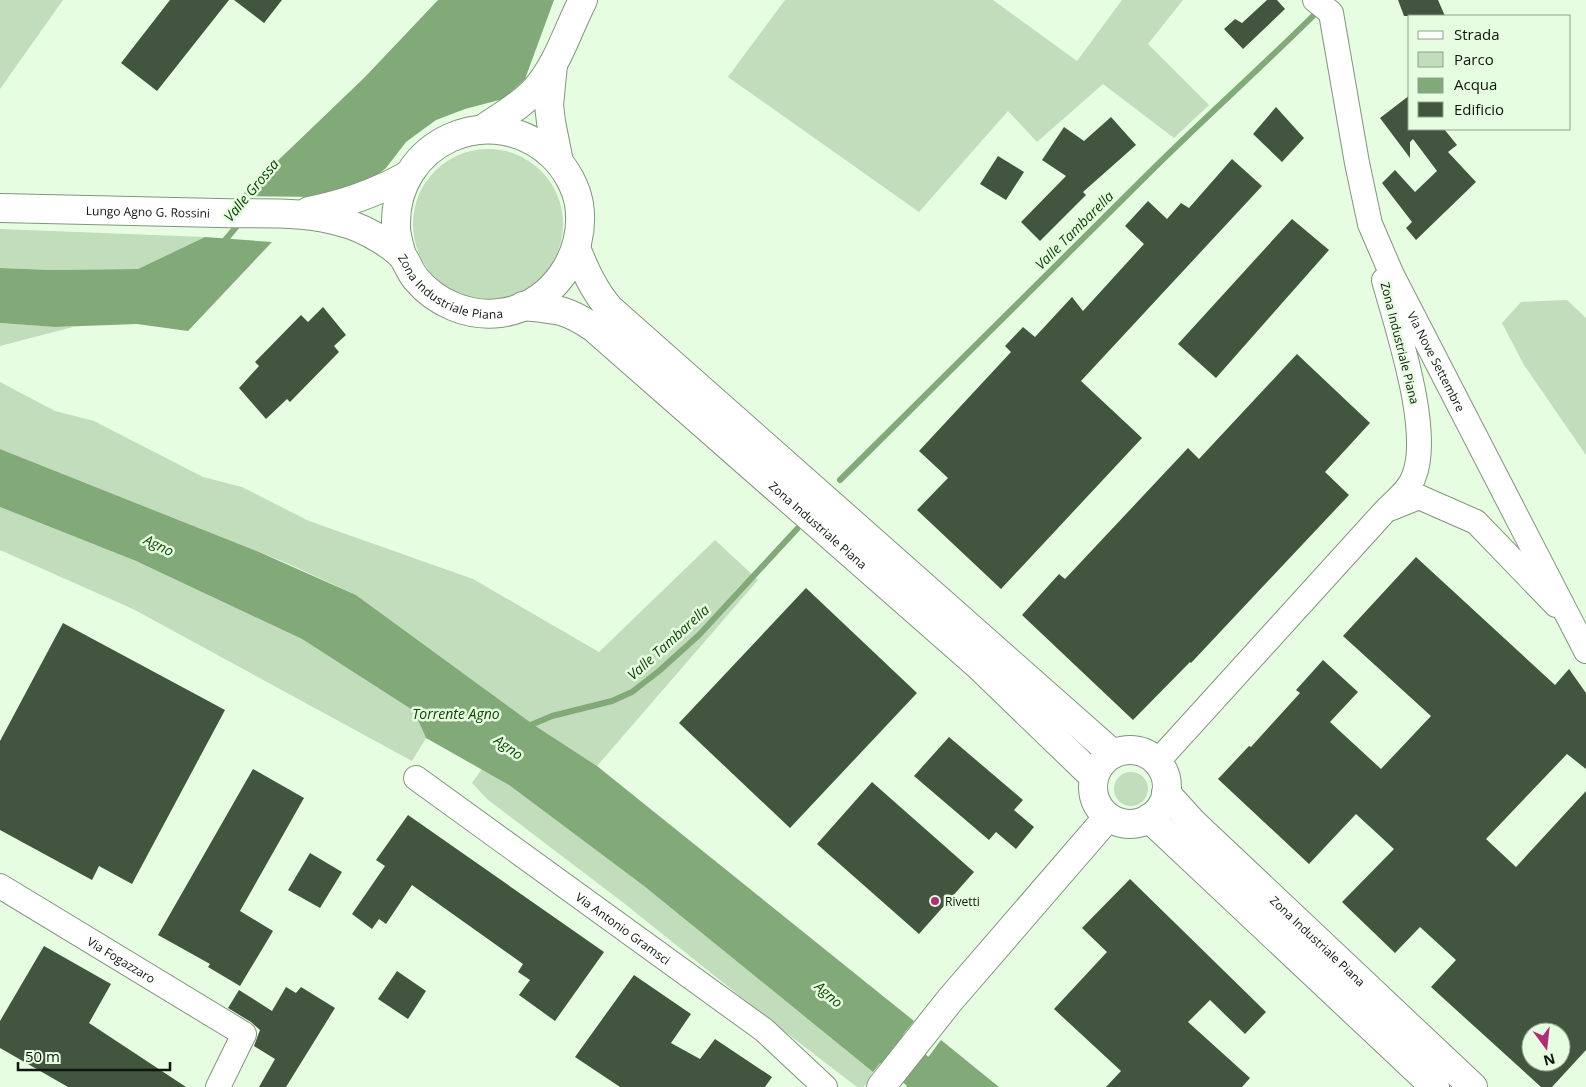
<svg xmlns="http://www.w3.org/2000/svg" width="1586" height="1087" font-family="'Open Sans',sans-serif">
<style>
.green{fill:#c1ddbb}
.water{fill:#81aa78}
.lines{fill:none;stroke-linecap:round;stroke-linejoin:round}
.stream{stroke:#81aa78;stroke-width:6}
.river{stroke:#81aa78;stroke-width:36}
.building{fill:#42553e;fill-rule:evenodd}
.street-casing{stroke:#80967c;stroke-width:26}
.secondary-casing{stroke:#80967c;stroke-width:30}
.street{stroke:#fff;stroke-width:24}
.secondary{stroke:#fff;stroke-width:28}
.poi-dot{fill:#b02e78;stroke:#e6fde1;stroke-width:2}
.labels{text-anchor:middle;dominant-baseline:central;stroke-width:5;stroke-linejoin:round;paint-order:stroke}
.street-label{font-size:12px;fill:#0d150c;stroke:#e6fde1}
.poi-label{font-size:12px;fill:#0d150c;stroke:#e6fde1;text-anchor:start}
.water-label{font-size:14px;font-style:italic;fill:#0b4500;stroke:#e6fde1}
</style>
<rect width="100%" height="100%" fill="#e6fde1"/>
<g class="green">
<path d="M 0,0 L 63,0 L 0,89 Z"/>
<path d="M 785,0 L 993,0 L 1077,61 L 1122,0 L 1183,0 L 1148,44 L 1209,105 L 1174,138 L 1103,84 L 1037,142 L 1008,111 L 919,212 L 728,77 Z"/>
<circle cx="488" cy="224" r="75"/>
<path d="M 0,229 L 205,237 L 138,269 L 51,270 L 0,268 Z"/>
<path d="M 1567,300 L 1586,318 L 1586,455 L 1524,365 L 1502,323 L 1521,302 Z"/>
<path d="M 0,323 L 55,327 L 73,327 L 0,346 Z"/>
<path d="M 0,382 L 55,411 L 94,421 L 203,477 L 242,487 L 309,521 L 473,579 L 599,652 L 715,540 L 758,580 L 597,766 L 534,725 L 356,595 L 289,564 L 0,449 Z"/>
<path d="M 0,507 L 136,561 L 302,639 L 414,711 L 426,738 L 412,761 L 133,609 L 0,550 Z"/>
<path d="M 482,769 L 509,785 L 644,886 L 873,1072 L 864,1087 L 857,1087 L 767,1018 L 625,904 L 487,799 L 472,783 Z"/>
<circle cx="1131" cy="789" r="17"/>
</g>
<g class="water">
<path d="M 438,0 L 554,0 L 525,79 L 503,99 L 465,109 L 436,120 L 406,142 L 386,168 L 360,188 L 322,197 L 241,196 L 365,77 Z"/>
<path d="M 205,237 L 272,242 L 188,331 L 137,324 L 55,327 L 0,323 L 0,268 L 51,270 L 138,269 Z"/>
<path d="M 0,449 L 259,552 L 356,595 L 534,725 L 597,766 L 914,1021 L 873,1072 L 644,886 L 509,785 L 426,738 L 414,711 L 302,639 L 136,561 L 0,507 Z"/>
<path d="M 941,1040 L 999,1087 L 906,1087 Z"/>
</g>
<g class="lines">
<g class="stream">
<path d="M 222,244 L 241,221"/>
<path d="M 840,480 C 942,380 1043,278 1145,177 C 1202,120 1262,67 1319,10"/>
<path d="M 526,727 L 552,716 L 612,701 L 632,692 L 659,671 L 699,635 L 797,529"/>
</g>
<path class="river" d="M 854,1017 L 936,1087"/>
</g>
<g class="building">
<path d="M 170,0 L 229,0 L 157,91 L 121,63 Z"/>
<path d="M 234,0 L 282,0 L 264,23 Z"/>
<path d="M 1267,0 L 1277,0 L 1285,9 L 1243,49 L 1224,29 L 1235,19 L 1242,23 Z"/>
<path d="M 1398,0 L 1438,0 L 1445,16 L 1404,16 Z"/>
<path d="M 1410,95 L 1410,129 L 1444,129 L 1457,145 L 1448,152 L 1476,182 L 1416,240 L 1406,228 L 1412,222 L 1382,183 L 1395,170 L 1415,192 L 1437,171 L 1413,139 L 1410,142 L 1410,158 L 1380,118 Z"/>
<path d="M 1276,107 L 1304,138 L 1282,162 L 1253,134 Z"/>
<path d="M 1111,117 L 1136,145 L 1083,192 L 1086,195 L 1040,241 L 1021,222 L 1066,176 L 1042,160 L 1064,127 L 1084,141 Z"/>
<path d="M 998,156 L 1024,172 L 1006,200 L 980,184 Z"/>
<path d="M 1232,159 L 1262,186 L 1081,381 L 1142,438 L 1001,589 L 917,510 L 948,478 L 919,451 L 1011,352 L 1005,346 L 1023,327 L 1035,337 L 1072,297 L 1083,311 L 1144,244 L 1125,226 L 1148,201 L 1167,219 L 1181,203 L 1189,208 Z"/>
<path d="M 1292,219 L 1329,250 L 1216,378 L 1178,344 Z"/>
<path d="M 323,307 L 346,335 L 334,346 L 339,352 L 290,402 L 287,399 L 266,419 L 239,388 L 259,366 L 255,362 L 301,315 L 308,322 Z"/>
<path d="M 1297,354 L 1370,423 L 1325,472 L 1349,495 L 1191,663 L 1190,662 L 1133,720 L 1022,615 L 1059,574 L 1065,579 L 1188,448 L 1199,459 Z"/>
<path d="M 1416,557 L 1555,685 L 1569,669 L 1586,693 L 1586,769 L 1567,754 L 1486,839 L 1516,867 L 1586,791 L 1586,1050 L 1552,1087 L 1541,1087 L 1431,987 L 1456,960 L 1420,927 L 1395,953 L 1342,902 L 1394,849 L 1356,814 L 1309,864 L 1218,779 L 1249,746 L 1251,747 L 1300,693 L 1296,690 L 1323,660 L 1358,692 L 1330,722 L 1381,769 L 1431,716 L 1343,636 ZM 1531,1032 L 1561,1032 L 1561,1062 L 1531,1062 Z"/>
<path d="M 806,588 L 917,693 L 790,828 L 679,723 Z"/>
<path d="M 63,623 L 225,710 L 132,884 L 99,866 L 92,880 L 0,830 L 0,741 Z"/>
<path d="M 949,737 L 1023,800 L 1014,810 L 1034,827 L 1016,849 L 996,832 L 989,840 L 914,776 Z"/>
<path d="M 253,769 L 304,798 L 240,911 L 273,931 L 240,986 L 208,967 L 210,964 L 158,935 Z"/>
<path d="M 872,782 L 974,872 L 919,934 L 817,844 Z"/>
<path d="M 408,815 L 604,952 L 555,1021 L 519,995 L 530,980 L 518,972 L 523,964 L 412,885 L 386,924 L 379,919 L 372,929 L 352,914 L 385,866 L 376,860 Z"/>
<path d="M 310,853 L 342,872 L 320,908 L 288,890 Z"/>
<path d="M 1130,879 L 1266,1012 L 1245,1034 L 1210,1000 L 1188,1022 L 1250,1078 L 1242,1087 L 1106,1087 L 1121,1071 L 1054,1009 L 1107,952 L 1082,928 Z"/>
<path d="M 44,946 L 111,984 L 89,1023 L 186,1087 L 68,1087 L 0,1048 L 0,1021 Z"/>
<path d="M 397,971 L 426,991 L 408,1019 L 378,999 Z"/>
<path d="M 634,975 L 691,1014 L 671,1043 L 700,1059 L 715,1039 L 772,1077 L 765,1087 L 620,1087 L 575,1057 Z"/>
<path d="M 286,987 L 296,993 L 301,987 L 335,1008 L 286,1087 L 259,1087 L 275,1059 L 254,1046 L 260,1030 L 251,1022 L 228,1008 L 239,990 L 272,1011 Z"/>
</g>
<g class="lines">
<defs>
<g id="street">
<path id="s1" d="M 1315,0 L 1331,13 L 1357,163 L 1370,224 L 1392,275 L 1586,651"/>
<path d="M 1392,508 L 1419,497 L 1476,522 L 1556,605"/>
<path d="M 1157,762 L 1385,511 C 1395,500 1409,491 1414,476 C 1432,430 1397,328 1384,280"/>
<path id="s2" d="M 416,778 L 764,1030 L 825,1087"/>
<path id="s3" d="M 0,886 L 244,1034 L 218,1087"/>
</g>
<g id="secondary">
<path d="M 553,65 L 549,105 L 551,122 L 559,162"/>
<path d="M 483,129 C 501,116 521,106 536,89 C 558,64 568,29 583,0"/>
<path id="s4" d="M 0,208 C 73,210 146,211 219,213 C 262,214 307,210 348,224 C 364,229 392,244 403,257 C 408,264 410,272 416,279 C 436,303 468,317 500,313 C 552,306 587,255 579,204 C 576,187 566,169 554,157 C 492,97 393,142 396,227 C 396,237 400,247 402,256"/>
<path d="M 309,211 C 345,204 376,193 408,175"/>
<path d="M 576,248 C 585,270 594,291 610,309 L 1113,754"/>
<path id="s5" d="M 523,306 C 556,309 566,309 594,328 L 978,665 L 1094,777"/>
<circle cx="1130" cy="787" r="37"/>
<path id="s6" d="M 1166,793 L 1193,823 L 1473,1087"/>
<path d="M 1149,818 L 1435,1087"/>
<path d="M 881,1087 L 950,1000 L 1108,817"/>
</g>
</defs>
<use href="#street" class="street-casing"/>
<use href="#secondary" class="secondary-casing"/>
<use href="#street" class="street"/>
<use href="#secondary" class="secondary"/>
</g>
<circle class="poi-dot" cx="935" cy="901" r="5"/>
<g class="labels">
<g class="street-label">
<text stroke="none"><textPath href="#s4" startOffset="148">Lungo Agno G. Rossini</textPath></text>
<text stroke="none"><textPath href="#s4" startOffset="474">Zona Industriale Piana</textPath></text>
<text transform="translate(1400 343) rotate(76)">Zona Industriale Piana</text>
<text stroke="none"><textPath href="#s1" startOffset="388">Via Nove Settembre</textPath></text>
<text stroke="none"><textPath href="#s5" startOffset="374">Zona Industriale Piana</textPath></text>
<text stroke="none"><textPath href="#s2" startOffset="256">Via Antonio Gramsci</textPath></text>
<text stroke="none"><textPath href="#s6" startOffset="212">Zona Industriale Piana</textPath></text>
<text stroke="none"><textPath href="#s3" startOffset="142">Via Fogazzaro</textPath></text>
</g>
<g class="poi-label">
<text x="945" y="901">Rivetti</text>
</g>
<g class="water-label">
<text transform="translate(251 190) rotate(-50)">Valle Grossa</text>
<text transform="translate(1074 230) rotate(-45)">Valle Tambarella</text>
<text transform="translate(159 545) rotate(26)">Agno</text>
<text transform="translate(668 642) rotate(-42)">Valle Tambarella</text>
<text x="456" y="713">Torrente Agno</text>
<text transform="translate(509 747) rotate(35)">Agno</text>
<text transform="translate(829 994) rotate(41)">Agno</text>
</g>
</g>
<rect x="1408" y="15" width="162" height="115" fill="#e6fde1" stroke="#8fa08c"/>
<rect x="1418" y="31" width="25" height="8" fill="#ffffff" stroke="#8fa08c"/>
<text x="1454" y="40" font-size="15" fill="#0d150c">Strada</text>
<rect x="1418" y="52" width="25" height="15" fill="#c1ddbb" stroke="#8fa08c"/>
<text x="1454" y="65" font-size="15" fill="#0d150c">Parco</text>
<rect x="1418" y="78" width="25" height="15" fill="#81aa78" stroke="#8fa08c"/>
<text x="1454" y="90" font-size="15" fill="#0d150c">Acqua</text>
<rect x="1418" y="102" width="25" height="15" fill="#42553e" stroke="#8fa08c"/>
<text x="1454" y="115" font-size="15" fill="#0d150c">Edificio</text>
<g transform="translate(1546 1047) rotate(165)"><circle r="24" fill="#e6fde1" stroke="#8fa08c"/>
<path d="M0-4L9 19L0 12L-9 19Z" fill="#b02e78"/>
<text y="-8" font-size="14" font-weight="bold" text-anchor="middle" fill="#0d150c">N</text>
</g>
<path d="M18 1062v8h152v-8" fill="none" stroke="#0d150c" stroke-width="2.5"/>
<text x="25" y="1062" font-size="15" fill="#0d150c" stroke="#e6fde1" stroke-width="4" paint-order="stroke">50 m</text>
</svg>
